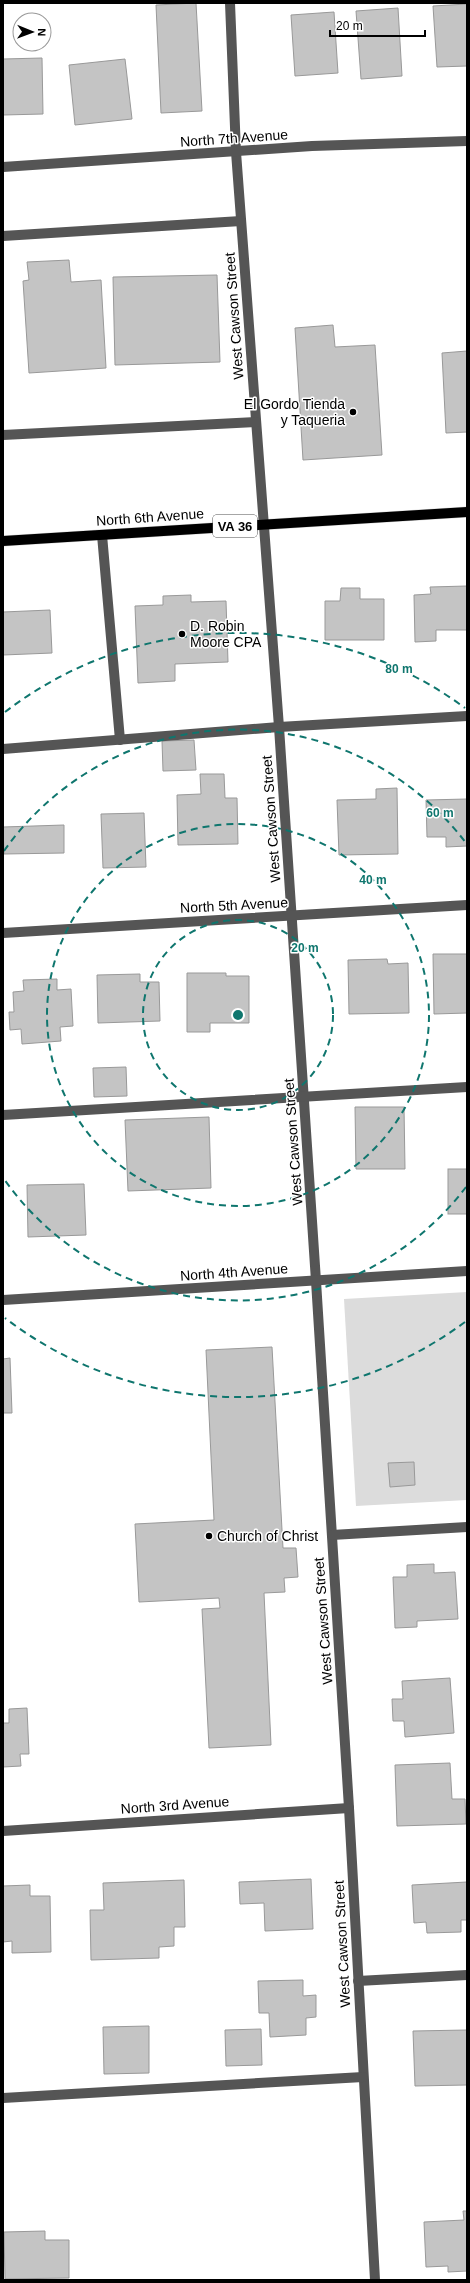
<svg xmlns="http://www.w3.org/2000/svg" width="470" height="2283" font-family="Arial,sans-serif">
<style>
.green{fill:#dcdcdc}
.building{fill:#c4c4c4;stroke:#999}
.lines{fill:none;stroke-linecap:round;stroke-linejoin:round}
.major-casing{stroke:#dbdbdb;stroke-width:11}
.minor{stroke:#555;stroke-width:10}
.major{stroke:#000;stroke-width:10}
.ring{fill:none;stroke:#0f766e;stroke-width:2;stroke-dasharray:7 5}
.poi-dot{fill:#000;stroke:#fff;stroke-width:1.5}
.labels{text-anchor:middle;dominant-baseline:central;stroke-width:3;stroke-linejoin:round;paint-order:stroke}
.shield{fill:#fff;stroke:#4c4c4c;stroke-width:1}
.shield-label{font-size:13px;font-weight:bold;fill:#000}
.street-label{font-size:14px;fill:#000;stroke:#fff}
.poi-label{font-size:14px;fill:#000;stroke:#fff;text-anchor:start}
.centre{fill:#0f766e;stroke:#fff;stroke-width:2}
.ring-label{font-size:12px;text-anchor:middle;font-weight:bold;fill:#0f766e;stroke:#fff;stroke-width:3;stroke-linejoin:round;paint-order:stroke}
</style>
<rect width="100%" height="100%" fill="#fff"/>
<path class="green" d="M 467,1292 L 467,1500 L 356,1506 L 344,1299 Z"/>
<g class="building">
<path d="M 196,3 L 202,111 L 161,113 L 156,5 Z"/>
<path d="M 467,4 L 467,66 L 437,67 L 433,6 Z"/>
<path d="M 398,8 L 402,76 L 361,79 L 356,11 Z"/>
<path d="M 334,12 L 338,73 L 295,76 L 291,15 Z"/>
<path d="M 42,58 L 43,114 L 3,115 L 3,59 Z"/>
<path d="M 125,59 L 132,119 L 75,125 L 69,65 Z"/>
<path d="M 69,260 L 71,282 L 101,280 L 106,368 L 29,373 L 23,281 L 29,280 L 27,262 Z"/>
<path d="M 217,275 L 220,362 L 115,365 L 113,277 Z"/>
<path d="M 333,325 L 335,347 L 375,345 L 382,455 L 303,460 L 295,328 Z"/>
<path d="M 467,351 L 467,432 L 446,433 L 442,353 Z"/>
<path d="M 467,586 L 467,630 L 436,630 L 436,641 L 415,642 L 414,595 L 431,594 L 430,587 Z"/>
<path d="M 341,588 L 360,588 L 360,599 L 384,599 L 384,640 L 325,640 L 325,601 L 340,601 Z"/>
<path d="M 191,595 L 191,602 L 226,601 L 228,662 L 175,664 L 175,681 L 138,683 L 135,606 L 163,605 L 163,596 Z"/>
<path d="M 50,610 L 52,653 L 3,655 L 3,612 Z"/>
<path d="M 194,740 L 196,770 L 163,771 L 162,741 Z"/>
<path d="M 200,774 L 224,774 L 225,798 L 237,798 L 238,844 L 178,845 L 177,795 L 201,794 Z"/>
<path d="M 397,788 L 398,854 L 339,855 L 337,800 L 376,799 L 376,789 Z"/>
<path d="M 467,799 L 467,846 L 446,847 L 446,837 L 427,837 L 426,800 Z"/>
<path d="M 144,813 L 146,867 L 103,868 L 101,814 Z"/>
<path d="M 64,825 L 64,853 L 4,854 L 3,827 Z"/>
<path d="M 433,954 L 467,954 L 467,1013 L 434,1014 Z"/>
<path d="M 387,959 L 388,964 L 408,963 L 409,1013 L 349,1014 L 348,960 Z"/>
<path d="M 187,973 L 226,973 L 226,976 L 249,976 L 249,1023 L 210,1023 L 210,1032 L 187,1032 Z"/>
<path d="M 140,974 L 140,982 L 159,982 L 160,1021 L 98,1023 L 97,975 Z"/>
<path d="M 57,979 L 57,990 L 71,989 L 73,1026 L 60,1027 L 61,1041 L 22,1044 L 21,1029 L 10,1030 L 9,1012 L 14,1012 L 13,992 L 24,991 L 23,980 Z"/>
<path d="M 126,1067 L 127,1096 L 94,1097 L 93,1068 Z"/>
<path d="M 355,1107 L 404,1107 L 405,1169 L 356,1169 Z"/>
<path d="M 209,1117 L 211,1188 L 128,1191 L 125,1120 Z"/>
<rect x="448" y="1169" width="19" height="45"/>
<path d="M 84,1184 L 86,1235 L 28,1237 L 27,1185 Z"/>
<path d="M 272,1347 L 283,1548 L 296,1548 L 298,1577 L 284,1578 L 285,1592 L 264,1593 L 271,1745 L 209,1748 L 202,1609 L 220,1608 L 219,1598 L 139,1602 L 135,1524 L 214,1520 L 206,1350 Z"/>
<path d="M 10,1358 L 12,1413 L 3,1413 L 3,1359 Z"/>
<path d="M 414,1462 L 415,1485 L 390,1487 L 388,1463 Z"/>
<path d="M 434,1564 L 434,1573 L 455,1572 L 458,1619 L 417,1621 L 417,1627 L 395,1628 L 393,1577 L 407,1577 L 407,1565 Z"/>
<path d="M 450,1678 L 454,1733 L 405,1737 L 404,1721 L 393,1721 L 392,1699 L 403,1699 L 402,1681 Z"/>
<path d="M 27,1708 L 29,1754 L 20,1754 L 21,1766 L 3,1767 L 3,1723 L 9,1723 L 9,1709 Z"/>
<path d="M 450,1763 L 452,1799 L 465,1799 L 466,1824 L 397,1826 L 395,1765 Z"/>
<path d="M 311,1879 L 313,1929 L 265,1931 L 264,1903 L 240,1904 L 239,1882 Z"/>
<path d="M 184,1880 L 185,1927 L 174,1927 L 174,1946 L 159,1947 L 159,1958 L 91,1960 L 90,1910 L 104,1910 L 103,1883 Z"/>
<path d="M 467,1882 L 467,1920 L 461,1920 L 461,1932 L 427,1933 L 426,1922 L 414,1923 L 412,1885 Z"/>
<path d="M 30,1885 L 30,1896 L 50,1896 L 51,1952 L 12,1953 L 12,1941 L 3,1942 L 3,1886 Z"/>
<path d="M 303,1980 L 303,1996 L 316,1995 L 316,2017 L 306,2018 L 306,2035 L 270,2037 L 269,2013 L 259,2013 L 258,1981 Z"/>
<path d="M 149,2026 L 149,2073 L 104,2074 L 103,2027 Z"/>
<path d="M 261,2029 L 262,2065 L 226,2066 L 225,2030 Z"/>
<path d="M 467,2030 L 467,2085 L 415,2086 L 413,2031 Z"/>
<path d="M 463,2211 L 467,2211 L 467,2271 L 448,2272 L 448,2266 L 426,2267 L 424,2222 L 464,2220 Z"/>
<path d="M 45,2231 L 45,2240 L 69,2240 L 69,2278 L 5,2279 L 4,2232 Z"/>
</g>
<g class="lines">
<defs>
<path id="major" d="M 3,541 L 467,512"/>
</defs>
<use href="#major" class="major-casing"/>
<g class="minor">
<path d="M 230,3 L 236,152 L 279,727 L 316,1281 L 349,1808 L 375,2280"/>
<path d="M 3,167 L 312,146 L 467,141"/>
<path d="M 3,236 L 241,221"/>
<path d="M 3,435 L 256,422"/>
<path d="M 102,535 L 120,740"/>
<path d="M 3,749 L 279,727 L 467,716"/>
<path d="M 3,933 L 467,905"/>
<path d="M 3,1115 L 467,1087"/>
<path d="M 3,1300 L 467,1271"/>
<path d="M 332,1535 L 467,1527"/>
<path d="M 3,1831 L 349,1808"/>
<path d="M 358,1981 L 467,1975"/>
<path d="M 3,2098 L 363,2077"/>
</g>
<use href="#major" class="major"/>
</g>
<g class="ring">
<circle cx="238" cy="1015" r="95"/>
<circle cx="238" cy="1015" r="191"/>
<path d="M466 1187A286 286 0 0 1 4 1179M4 851A286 286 0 0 1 466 843"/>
<path d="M465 1322A382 382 0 0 1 5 1318M5 712A382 382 0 0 1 465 708"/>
</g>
<g class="poi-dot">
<circle cx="353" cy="412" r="4"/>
<circle cx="182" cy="634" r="4"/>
<circle cx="209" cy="1536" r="4"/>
</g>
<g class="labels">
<rect class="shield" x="213" y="515" width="44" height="22" rx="3"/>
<g class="shield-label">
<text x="235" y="526">VA 36</text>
</g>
<g class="street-label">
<text transform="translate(234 138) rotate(-4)">North 7th Avenue</text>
<text transform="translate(234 316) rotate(-94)">West Cawson Street</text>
<text transform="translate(150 517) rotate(-4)">North 6th Avenue</text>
<text transform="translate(271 819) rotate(-94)">West Cawson Street</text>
<text transform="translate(234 905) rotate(-3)">North 5th Avenue</text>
<text transform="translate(293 1142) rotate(-94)">West Cawson Street</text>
<text transform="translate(234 1272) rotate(-4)">North 4th Avenue</text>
<text transform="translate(323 1621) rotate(-94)">West Cawson Street</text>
<text transform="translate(175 1805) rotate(-4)">North 3rd Avenue</text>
<text transform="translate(342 1944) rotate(-93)">West Cawson Street</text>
</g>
<g class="poi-label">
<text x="345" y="404" text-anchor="end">El Gordo Tienda<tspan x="345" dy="16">y Taqueria</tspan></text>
<text x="190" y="626">D. Robin<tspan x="190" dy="16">Moore CPA</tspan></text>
<text x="217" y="1536">Church of Christ</text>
</g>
</g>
<circle cx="238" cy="1015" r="6" class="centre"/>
<g class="ring-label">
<text x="399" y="673">80 m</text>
<text x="440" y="817">60 m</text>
<text x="373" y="884">40 m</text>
<text x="305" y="952">20 m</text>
</g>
<rect width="470" height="2283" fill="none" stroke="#000000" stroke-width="8"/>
<g transform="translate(32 32) rotate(91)"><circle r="19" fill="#ffffff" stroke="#999999"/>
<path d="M0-3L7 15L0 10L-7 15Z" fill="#000000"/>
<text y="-6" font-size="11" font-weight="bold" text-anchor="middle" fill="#000000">N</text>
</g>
<path d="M330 30v6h95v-6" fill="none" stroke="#000000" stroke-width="2"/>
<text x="336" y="30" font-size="12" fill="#000000" stroke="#ffffff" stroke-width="3" paint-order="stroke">20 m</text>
</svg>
